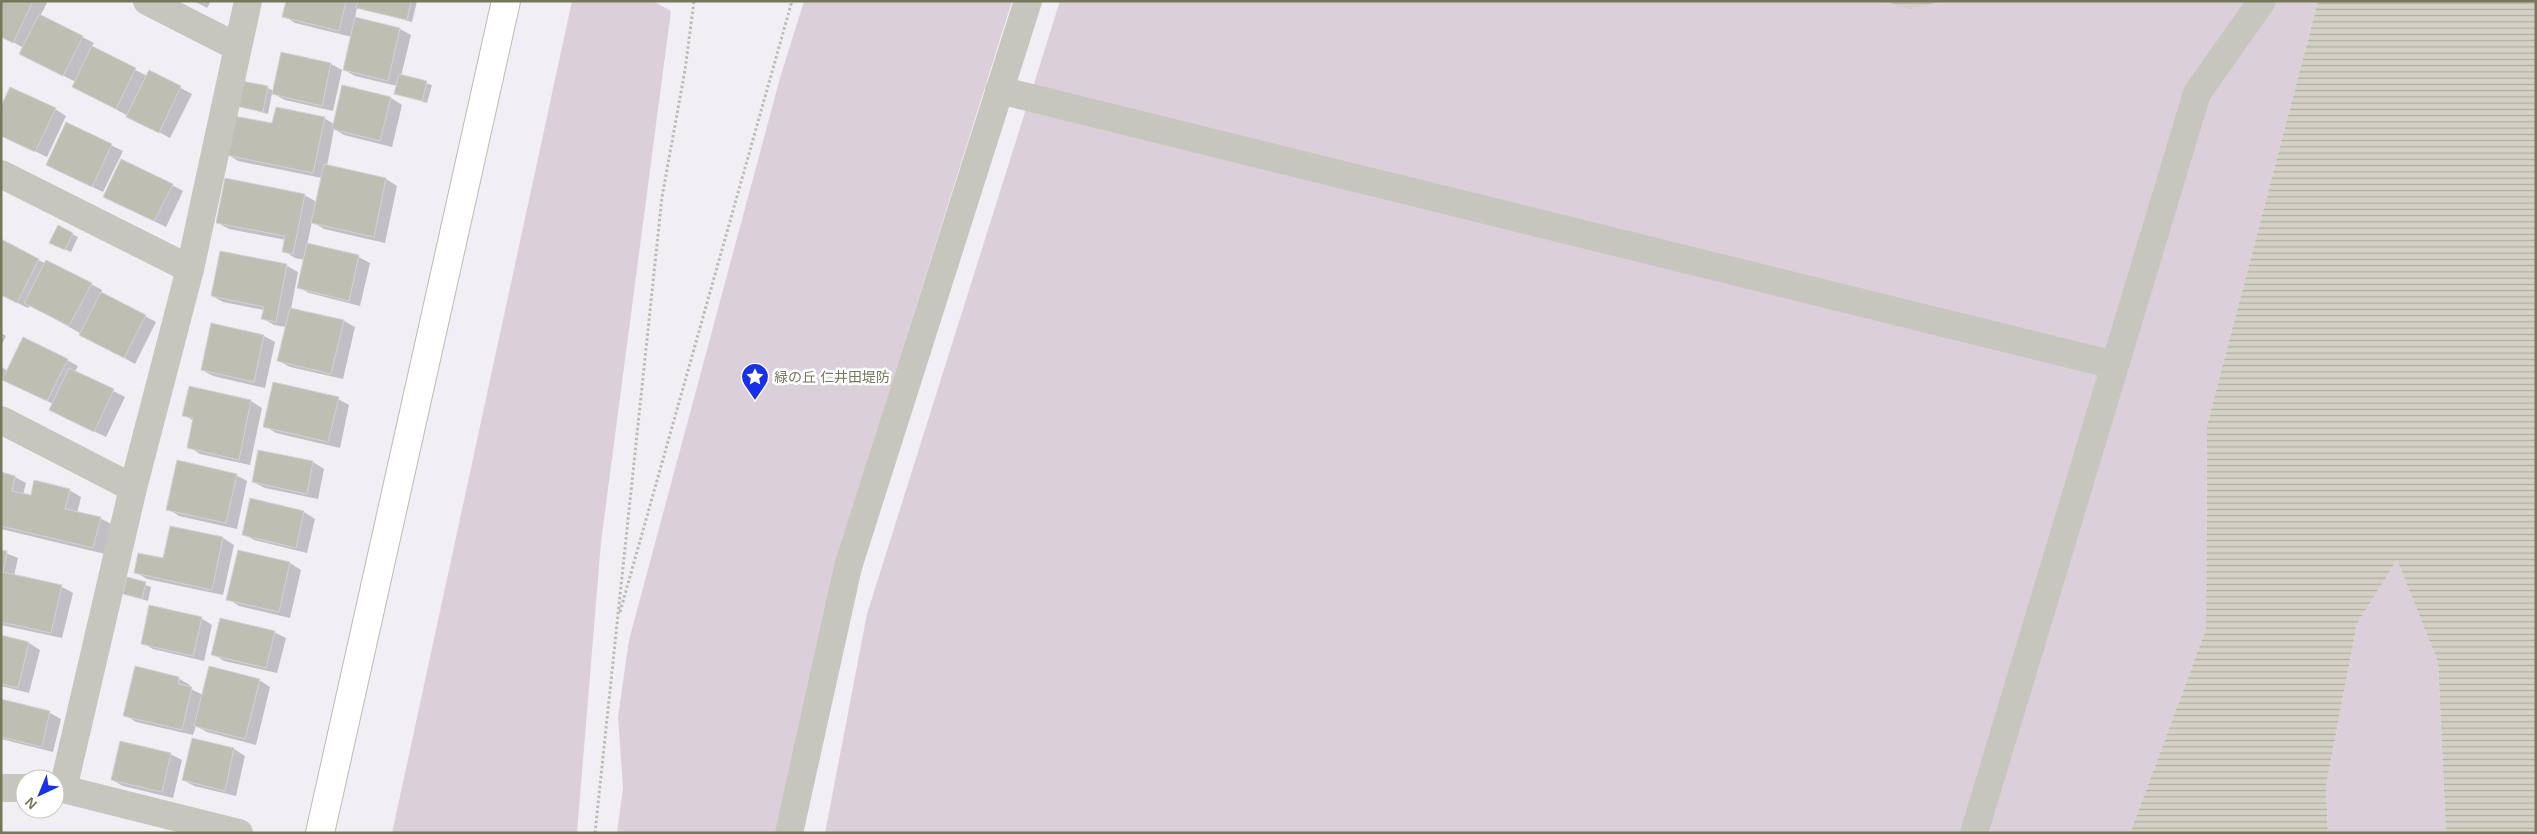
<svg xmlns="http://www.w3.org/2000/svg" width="2537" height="834" font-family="Helvetica,'Noto Sans JP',sans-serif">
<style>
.green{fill:#dbd0d9}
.water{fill:url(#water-rules)}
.shadow{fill:#0003}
.building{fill:#bebeb3;stroke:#d4d2d5}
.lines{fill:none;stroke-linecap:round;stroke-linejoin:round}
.secondary-casing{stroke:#babbb1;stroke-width:30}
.path{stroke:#bcbcb6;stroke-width:3;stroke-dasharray:2.5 2.5;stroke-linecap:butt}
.street{stroke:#c6c6be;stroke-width:28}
.secondary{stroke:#fff;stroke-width:28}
.labels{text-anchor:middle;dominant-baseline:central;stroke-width:5;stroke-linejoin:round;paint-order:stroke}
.poi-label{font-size:14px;fill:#747759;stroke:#fff;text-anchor:start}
</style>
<defs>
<pattern id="water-rules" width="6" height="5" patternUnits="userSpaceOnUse" patternTransform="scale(1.25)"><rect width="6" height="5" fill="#d3d1c5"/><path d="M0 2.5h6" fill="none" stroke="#b0aea3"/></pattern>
</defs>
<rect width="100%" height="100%" fill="#f2eff4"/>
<g class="green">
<path d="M 572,1 L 653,1 L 671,11 L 601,542 L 577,833 L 392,833 Z"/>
<path d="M 804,1 L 1012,1 L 840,548 L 775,833 L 617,833 L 623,788 L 618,717 L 629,640 L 780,78 Z"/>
<path d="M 1060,1 L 2318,1 L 2207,425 L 2206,629 L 2130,833 L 825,833 L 867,614 Z"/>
<path d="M 2397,560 L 2438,662 L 2446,833 L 2328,833 L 2326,786 L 2357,624 Z"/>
</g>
<g class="water">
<path d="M 1883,1 L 1943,1 L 1910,9 Z"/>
<path d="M 2318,1 L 2536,1 L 2536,833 L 2446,833 L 2438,662 L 2397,560 L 2357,624 L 2326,786 L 2328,833 L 2130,833 L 2206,629 L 2207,425 Z"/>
</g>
<g class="shadow">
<path d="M 1,1 L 44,1 L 47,3 L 40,16 L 94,43 L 91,47 L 147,76 L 149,71 L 192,94 L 170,138 L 85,93 L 76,82 L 32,60 L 24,48 L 1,36 Z"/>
<path d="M 194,1 L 211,1 L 207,8 Z"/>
<path d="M 287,1 L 417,1 L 412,22 L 357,7 L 355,19 L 400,29 L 411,35 L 401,76 L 432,85 L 427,103 L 396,93 L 397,86 L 355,76 L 344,70 L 352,37 L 295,23 L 284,16 Z"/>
<path d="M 331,64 L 342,70 L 333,111 L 285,100 L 272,93 L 268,114 L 238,106 L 268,88 L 274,91 Z"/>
<path d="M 391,98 L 402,105 L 392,147 L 344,135 L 334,129 L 327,166 L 386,179 L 397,186 L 385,243 L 324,229 L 312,222 L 307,245 L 359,257 L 370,263 L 360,306 L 309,293 L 298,287 L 305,260 L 295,258 L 284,251 L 286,240 L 229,229 L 218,223 L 304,195 L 317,202 L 322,178 L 238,161 L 227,154 L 273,125 L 324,118 L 334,124 Z"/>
<path d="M 55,109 L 66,116 L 47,157 L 1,135 Z"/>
<path d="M 67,124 L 123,151 L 103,192 L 59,171 Z"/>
<path d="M 172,185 L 183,191 L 166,227 L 116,203 Z"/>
<path d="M 58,227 L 78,237 L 71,252 L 56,245 Z"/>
<path d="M 221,252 L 287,266 L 298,272 L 291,309 L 344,321 L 355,327 L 343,379 L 290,367 L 279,361 L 286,327 L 274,325 L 262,318 L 264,310 L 223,302 L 212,296 Z"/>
<path d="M 38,260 L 91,284 L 102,290 L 101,293 L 156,322 L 135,364 L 30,305 L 28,308 L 1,295 Z"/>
<path d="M 212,324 L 264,336 L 275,342 L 265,388 L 213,376 L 202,370 Z"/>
<path d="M 1,333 L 6,336 L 1,346 Z"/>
<path d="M 67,360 L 78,366 L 75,372 L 125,397 L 106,437 L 62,416 L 53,404 L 3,379 L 1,381 L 1,367 L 8,371 Z"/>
<path d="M 338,399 L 349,405 L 340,448 L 276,433 L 265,426 Z"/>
<path d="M 251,401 L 262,408 L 250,465 L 200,454 L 189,447 L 194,421 L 184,415 Z"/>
<path d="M 259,451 L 313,462 L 324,469 L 318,499 L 265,488 L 253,482 Z"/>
<path d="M 1,473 L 15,477 L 26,483 L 23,495 L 32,497 L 69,490 L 81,497 L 77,513 L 100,518 L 111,524 L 105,554 L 1,529 Z"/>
<path d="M 236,475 L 247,481 L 237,529 L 179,516 L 168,509 Z"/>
<path d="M 251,500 L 304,512 L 315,519 L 307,553 L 254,540 L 243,534 Z"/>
<path d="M 223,538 L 234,545 L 223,595 L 147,579 L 135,572 Z"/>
<path d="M 1,551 L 18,558 L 14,576 L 62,587 L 73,593 L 62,638 L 1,625 Z"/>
<path d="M 239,551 L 290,563 L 301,570 L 290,618 L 239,606 L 228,599 Z"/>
<path d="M 128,579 L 151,587 L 148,601 L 124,594 Z"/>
<path d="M 201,618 L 212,625 L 204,661 L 153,649 L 142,643 Z"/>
<path d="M 274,632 L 286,638 L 277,673 L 224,661 L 213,654 Z"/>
<path d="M 1,636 L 29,643 L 40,650 L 29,693 L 1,686 Z"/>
<path d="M 178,678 L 190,685 L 189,688 L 203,695 L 259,680 L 270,687 L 256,745 L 207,732 L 196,726 L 193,735 L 136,722 L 125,715 Z"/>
<path d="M 1,700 L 50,713 L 61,719 L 53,752 L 1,739 Z"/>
<path d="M 193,740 L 234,749 L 245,756 L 236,796 L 194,786 L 183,780 Z"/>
<path d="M 170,754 L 182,760 L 173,798 L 123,786 L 112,780 Z"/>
</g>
<g class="building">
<path d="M 1,1 L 33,1 L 13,43 L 1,37 Z"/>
<path d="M 286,1 L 346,1 L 339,31 L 282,17 Z"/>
<path d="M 358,1 L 411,1 L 407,20 L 356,8 Z"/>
<path d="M 39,14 L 83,36 L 63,76 L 19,54 Z"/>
<path d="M 355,17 L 400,28 L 388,81 L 343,70 Z"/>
<path d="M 92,46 L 136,68 L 116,109 L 72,87 Z"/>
<path d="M 281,52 L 331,63 L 322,106 L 272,94 Z"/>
<path d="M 149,70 L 181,86 L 159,133 L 126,117 Z"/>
<path d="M 399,74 L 427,81 L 422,101 L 394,94 Z"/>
<path d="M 242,81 L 268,86 L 263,112 L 236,106 Z"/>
<path d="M 342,85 L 391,97 L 380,141 L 332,129 Z"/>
<path d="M 10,87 L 56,108 L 35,152 L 1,136 L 1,106 Z"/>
<path d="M 276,107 L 325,117 L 313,173 L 226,155 L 234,116 L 272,123 Z"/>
<path d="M 66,122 L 112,144 L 92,187 L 46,165 Z"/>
<path d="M 121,159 L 173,184 L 154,221 L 103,197 Z"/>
<path d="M 324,164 L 386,178 L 374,237 L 311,223 Z"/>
<path d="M 225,178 L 305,194 L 293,254 L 282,252 L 285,236 L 216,223 Z"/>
<path d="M 58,225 L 73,233 L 65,250 L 49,243 Z"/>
<path d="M 1,239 L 39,259 L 17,303 L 1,295 Z"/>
<path d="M 307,243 L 359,255 L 349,301 L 297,288 Z"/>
<path d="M 220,251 L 287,264 L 276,322 L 261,319 L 264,307 L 211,296 Z"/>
<path d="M 46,260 L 92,283 L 69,326 L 24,303 Z"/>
<path d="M 101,292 L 146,315 L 124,358 L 79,335 Z"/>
<path d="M 290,308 L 344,320 L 331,374 L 277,361 Z"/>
<path d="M 211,323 L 264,335 L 254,382 L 201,370 Z"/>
<path d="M 23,337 L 68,359 L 47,401 L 2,380 Z"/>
<path d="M 69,368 L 114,389 L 94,432 L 49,410 Z"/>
<path d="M 273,382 L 339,397 L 328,442 L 263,427 Z"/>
<path d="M 189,386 L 251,400 L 239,460 L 187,448 L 193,418 L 182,416 Z"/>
<path d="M 258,450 L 313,461 L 307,494 L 252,482 Z"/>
<path d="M 177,460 L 237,474 L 226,523 L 166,510 Z"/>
<path d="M 1,472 L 15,476 L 12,491 L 31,495 L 34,480 L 70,489 L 65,509 L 101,517 L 93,548 L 1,526 Z"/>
<path d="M 250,498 L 304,511 L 296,548 L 242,535 Z"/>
<path d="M 170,526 L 223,537 L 212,590 L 134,573 L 138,553 L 163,558 Z"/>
<path d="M 1,550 L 7,551 L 3,572 L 62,585 L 51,633 L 1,622 Z"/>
<path d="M 238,550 L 290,562 L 279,612 L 226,600 Z"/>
<path d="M 127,577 L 146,582 L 142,599 L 123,594 Z"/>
<path d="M 149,605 L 202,617 L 193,656 L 141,644 Z"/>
<path d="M 220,618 L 275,631 L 266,668 L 211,655 Z"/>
<path d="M 1,635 L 29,642 L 18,688 L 1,684 Z"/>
<path d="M 135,666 L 179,677 L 178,684 L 192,687 L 182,730 L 123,716 Z"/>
<path d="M 209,666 L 260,679 L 245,739 L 194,726 Z"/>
<path d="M 1,699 L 50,711 L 42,747 L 1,737 Z"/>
<path d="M 192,738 L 234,748 L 225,791 L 182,780 Z"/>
<path d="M 120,741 L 171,753 L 162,792 L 111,780 Z"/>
</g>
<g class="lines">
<defs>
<path id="secondary" d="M 320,833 L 506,1"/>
</defs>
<use href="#secondary" class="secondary-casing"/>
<g class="path">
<path d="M 620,612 L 792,1"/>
<path d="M 595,833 L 662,197 L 685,70 L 694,1"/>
</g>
<g class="street">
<path d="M 147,1 L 237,47"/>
<path d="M 999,90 L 2114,365"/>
<path d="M 1,174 L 190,269"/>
<path d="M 1,420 L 133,488"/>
<path d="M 1,788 L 25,788"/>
<path d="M 55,789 L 63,789 L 239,833"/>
<path d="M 63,789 L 133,488 L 190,269 L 248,1"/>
<path d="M 789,833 L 848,567 L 1028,1"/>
<path d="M 1974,833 L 2197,93 L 2262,1"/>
</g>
<use href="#secondary" class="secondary"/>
</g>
<defs>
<symbol id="sight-pin" viewBox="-11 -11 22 30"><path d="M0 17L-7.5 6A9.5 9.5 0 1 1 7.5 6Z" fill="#1630ed" stroke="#fff"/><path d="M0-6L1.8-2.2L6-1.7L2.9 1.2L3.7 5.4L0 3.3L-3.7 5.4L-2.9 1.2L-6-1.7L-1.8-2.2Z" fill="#fff"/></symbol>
</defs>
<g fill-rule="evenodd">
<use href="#sight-pin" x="739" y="361" width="32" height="43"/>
</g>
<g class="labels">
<g class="poi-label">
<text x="774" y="377">緑の丘 仁井田堤防</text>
</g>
</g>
<rect width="2537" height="834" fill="none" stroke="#747759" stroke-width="5"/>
<g transform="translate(40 794) rotate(224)"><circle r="24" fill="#ffffff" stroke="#c7c9bd"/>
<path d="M0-4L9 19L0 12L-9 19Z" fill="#1630ed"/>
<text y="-8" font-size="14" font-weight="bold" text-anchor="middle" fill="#747759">N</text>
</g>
</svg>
